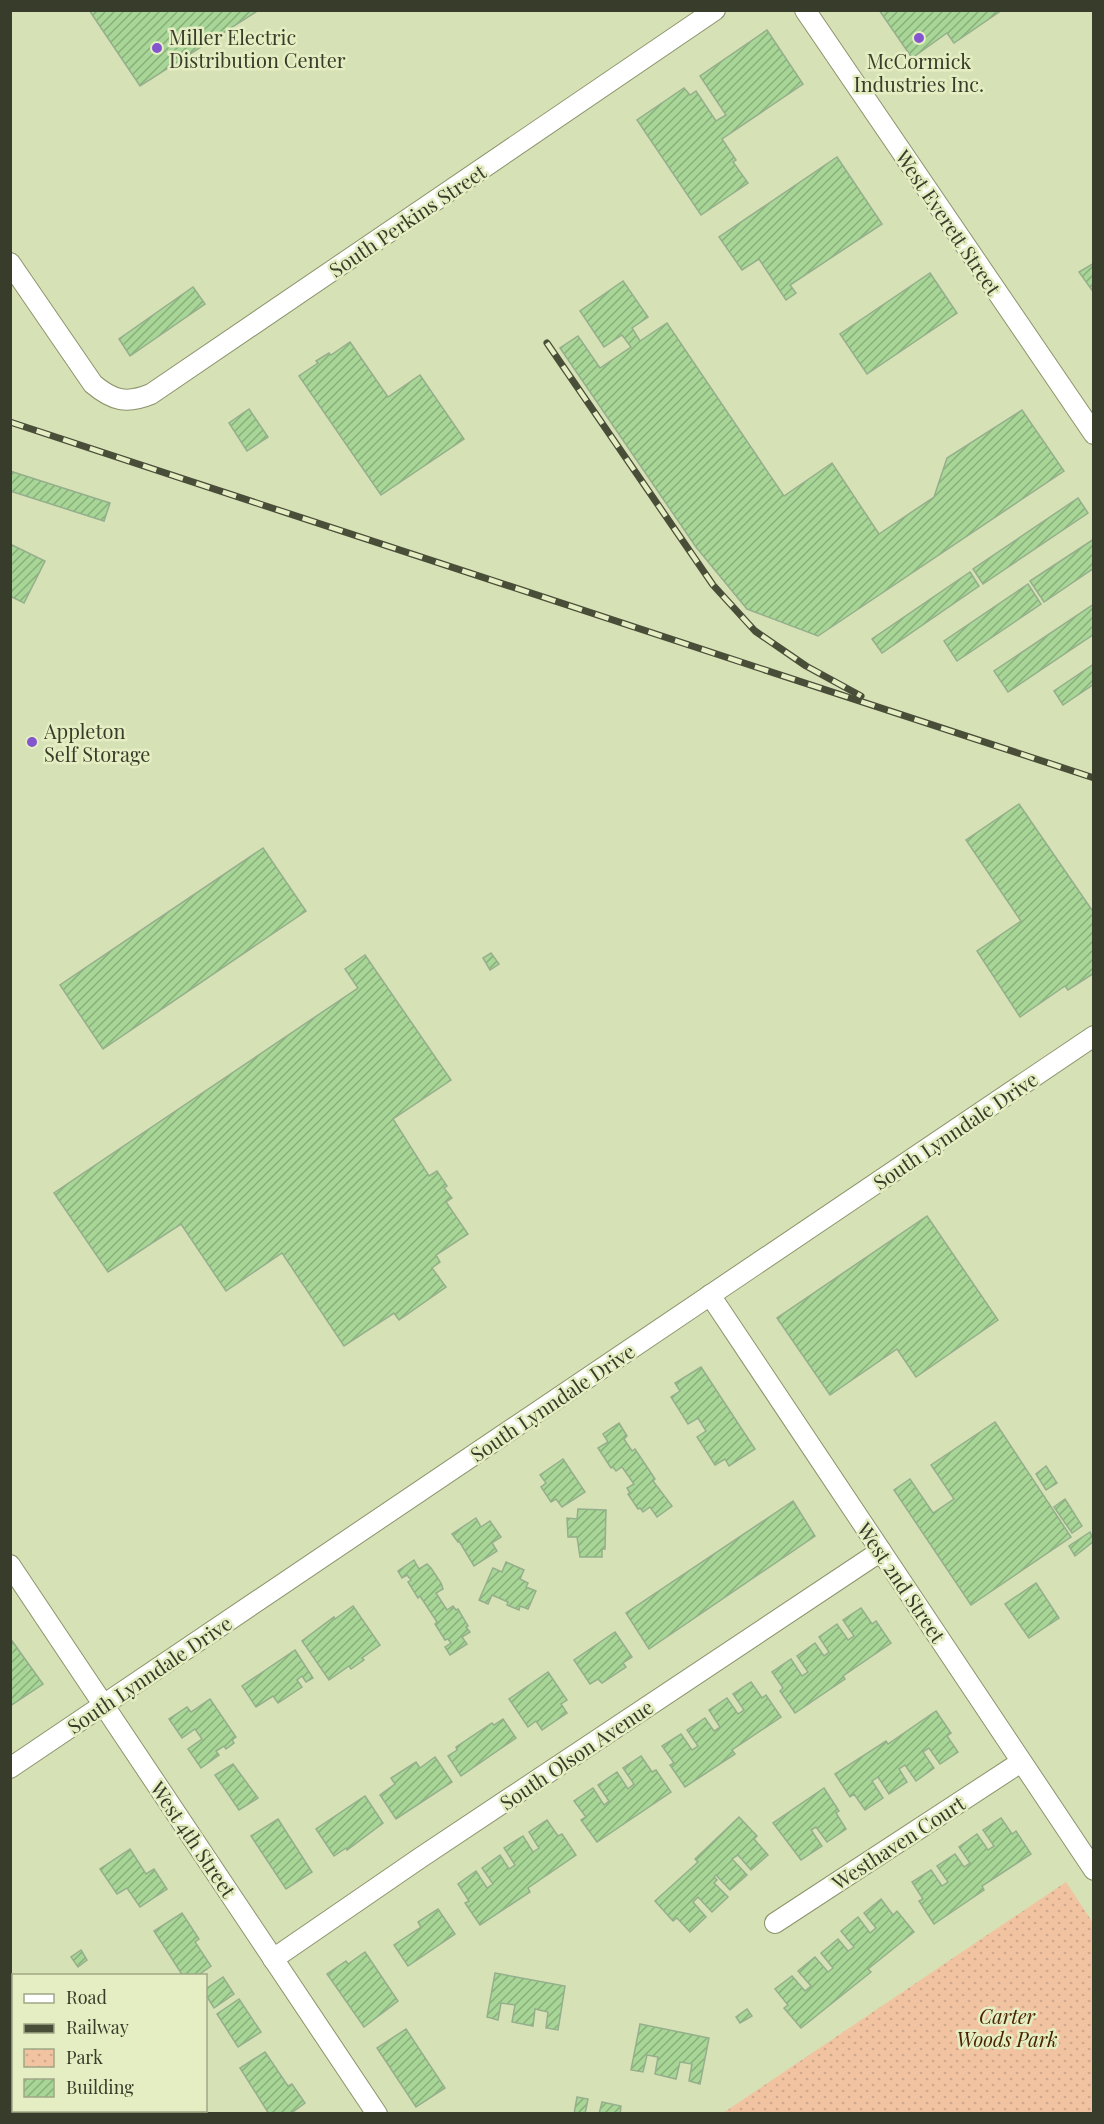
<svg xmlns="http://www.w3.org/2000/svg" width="1104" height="2124" font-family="'Playfair Display',serif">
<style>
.park{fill:url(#park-dots)}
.building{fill:url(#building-hatch);stroke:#95af8c;stroke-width:1.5}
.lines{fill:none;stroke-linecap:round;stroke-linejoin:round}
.minor-casing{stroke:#8b946b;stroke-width:22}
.minor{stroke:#fff;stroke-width:20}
.rail-casing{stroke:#494e39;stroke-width:7}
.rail{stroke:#e4eec2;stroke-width:4.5;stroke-dasharray:14;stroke-linecap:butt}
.poi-dot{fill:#8355ce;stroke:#e4eec2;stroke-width:2}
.labels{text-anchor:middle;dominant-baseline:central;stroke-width:5;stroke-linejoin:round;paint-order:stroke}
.poi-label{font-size:20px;fill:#383c2a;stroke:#e4eec2;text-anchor:start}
.street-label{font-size:20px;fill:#383c2a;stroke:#e4eec2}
.park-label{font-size:20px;font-style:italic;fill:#4b2300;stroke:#e4eec2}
</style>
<defs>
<pattern id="park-dots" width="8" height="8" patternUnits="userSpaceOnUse" patternTransform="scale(1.5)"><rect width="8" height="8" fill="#f1c3a1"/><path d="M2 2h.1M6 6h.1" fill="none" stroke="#cfa88b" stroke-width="1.8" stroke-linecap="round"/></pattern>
<pattern id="building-hatch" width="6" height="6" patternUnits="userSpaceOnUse" patternTransform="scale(1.5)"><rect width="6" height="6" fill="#a7d697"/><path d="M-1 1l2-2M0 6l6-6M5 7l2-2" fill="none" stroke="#89af7b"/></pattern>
</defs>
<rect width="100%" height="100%" fill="#d7e1b6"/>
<path class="park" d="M 1066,1882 L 1093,1923 L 1093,2113 L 723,2113 Z"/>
<g class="building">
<path d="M 89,10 L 259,10 L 140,86 Z"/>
<path d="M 879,10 L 1002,10 L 954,43 L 947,33 L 912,58 Z"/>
<path d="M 767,30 L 803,84 L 722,139 L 736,160 L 733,162 L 748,183 L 701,215 L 637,120 L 684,88 L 690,95 L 696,91 L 716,121 L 726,115 L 700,76 Z"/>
<path d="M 837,157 L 882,224 L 790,285 L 796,293 L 786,300 L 759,259 L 742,270 L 719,237 Z"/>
<path d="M 1094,263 L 1094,293 L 1079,272 Z"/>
<path d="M 930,273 L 957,313 L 867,374 L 840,334 Z"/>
<path d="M 623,281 L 648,317 L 632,328 L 640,341 L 667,323 L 784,496 L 832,463 L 879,534 L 934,497 L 947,458 L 1022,410 L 1064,471 L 818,636 L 747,609 L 696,547 L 560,348 L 578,336 L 600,368 L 631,347 L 622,335 L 604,347 L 580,311 Z"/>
<path d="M 193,287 L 205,304 L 130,356 L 119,339 Z"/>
<path d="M 350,342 L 388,397 L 420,375 L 464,439 L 381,495 L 299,376 L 318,363 L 316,361 L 329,353 L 331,355 Z"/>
<path d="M 249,409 L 268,437 L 247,451 L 229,423 Z"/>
<path d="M 10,471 L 110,503 L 104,521 L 10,491 Z"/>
<path d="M 1078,498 L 1088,513 L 983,584 L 973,569 Z"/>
<path d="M 1094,539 L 1094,568 L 1044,602 L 1030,581 Z"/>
<path d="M 10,544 L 45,561 L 24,603 L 10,596 Z"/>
<path d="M 970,572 L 979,586 L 882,653 L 872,639 Z"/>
<path d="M 1028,584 L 1041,604 L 957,661 L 944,641 Z"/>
<path d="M 1094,604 L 1094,634 L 1008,692 L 994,671 Z"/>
<path d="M 1094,664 L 1094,684 L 1063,705 L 1054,691 Z"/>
<path d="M 1019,804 L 1094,913 L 1094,973 L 1068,990 L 1065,986 L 1020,1017 L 977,951 L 1021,921 L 966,840 Z"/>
<path d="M 263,848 L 306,911 L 103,1049 L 60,985 Z"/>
<path d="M 491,953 L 499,964 L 490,970 L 483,958 Z"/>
<path d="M 365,955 L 451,1080 L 393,1119 L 429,1176 L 437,1171 L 447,1186 L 444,1188 L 452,1198 L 446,1202 L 468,1234 L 436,1255 L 440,1262 L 432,1268 L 446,1287 L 399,1320 L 394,1313 L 344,1346 L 282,1253 L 226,1291 L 181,1224 L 108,1272 L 54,1193 L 358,988 L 345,969 Z"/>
<path d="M 927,1216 L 998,1320 L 916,1377 L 897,1349 L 830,1395 L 777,1318 Z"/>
<path d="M 701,1367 L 755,1449 L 729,1466 L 725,1459 L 715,1465 L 697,1437 L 706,1431 L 698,1418 L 688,1424 L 671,1397 L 680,1391 L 675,1383 Z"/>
<path d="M 995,1422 L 1071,1537 L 971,1605 L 894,1490 L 910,1479 L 933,1513 L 954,1499 L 931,1465 Z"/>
<path d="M 619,1423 L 627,1436 L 624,1439 L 632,1451 L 635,1449 L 655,1479 L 653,1481 L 672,1506 L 657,1517 L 650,1507 L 643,1512 L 640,1508 L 638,1509 L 628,1494 L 630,1493 L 627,1488 L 634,1484 L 622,1467 L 616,1471 L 613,1467 L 611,1468 L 598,1448 L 608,1442 L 603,1434 Z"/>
<path d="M 563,1459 L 585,1492 L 562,1507 L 556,1499 L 551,1502 L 541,1487 L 546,1483 L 540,1475 Z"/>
<path d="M 1046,1466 L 1057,1483 L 1046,1490 L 1036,1474 Z"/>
<path d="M 1065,1499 L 1082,1526 L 1072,1533 L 1054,1507 Z"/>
<path d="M 793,1501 L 815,1536 L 649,1649 L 626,1613 Z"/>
<path d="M 578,1509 L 606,1510 L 605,1549 L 602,1549 L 602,1557 L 580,1557 L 577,1537 L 568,1537 L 567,1518 L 577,1519 Z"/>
<path d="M 476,1518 L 481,1527 L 490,1521 L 501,1537 L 492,1543 L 497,1551 L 474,1566 L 459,1541 L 458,1542 L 452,1534 Z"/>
<path d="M 1090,1532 L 1094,1541 L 1075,1556 L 1069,1546 Z"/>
<path d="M 414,1560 L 419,1569 L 427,1564 L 431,1568 L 441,1583 L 443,1589 L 436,1593 L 447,1610 L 453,1606 L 456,1610 L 458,1609 L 468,1626 L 466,1627 L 470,1632 L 462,1637 L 467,1644 L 450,1655 L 445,1647 L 451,1643 L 448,1639 L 445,1640 L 435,1624 L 437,1622 L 420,1596 L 418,1598 L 408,1582 L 411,1580 L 407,1575 L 402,1578 L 398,1571 Z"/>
<path d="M 506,1562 L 524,1570 L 520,1579 L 528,1583 L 526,1587 L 536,1591 L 528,1609 L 520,1606 L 519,1610 L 507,1605 L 508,1602 L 492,1595 L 488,1604 L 479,1600 L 493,1568 L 502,1572 Z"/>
<path d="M 1036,1583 L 1059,1618 L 1029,1638 L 1005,1604 Z"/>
<path d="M 353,1606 L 380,1645 L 362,1658 L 364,1660 L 351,1669 L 349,1666 L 329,1680 L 302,1641 L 334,1617 L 335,1619 Z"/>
<path d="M 861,1608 L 872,1624 L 876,1621 L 891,1643 L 843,1676 L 845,1679 L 795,1713 L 780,1691 L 783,1688 L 772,1672 L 791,1659 L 802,1676 L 808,1672 L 797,1656 L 815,1643 L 824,1656 L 829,1652 L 819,1637 L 837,1624 L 848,1640 L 854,1636 L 843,1620 Z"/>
<path d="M 615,1632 L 632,1657 L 623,1663 L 626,1667 L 602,1683 L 598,1679 L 590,1684 L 574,1660 Z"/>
<path d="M 10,1638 L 43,1684 L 10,1706 Z"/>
<path d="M 295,1650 L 313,1678 L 306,1682 L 302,1676 L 297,1680 L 302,1687 L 278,1703 L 273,1696 L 256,1707 L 242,1686 Z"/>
<path d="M 548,1672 L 567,1700 L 561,1704 L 567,1713 L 542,1730 L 536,1721 L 528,1727 L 509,1699 Z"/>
<path d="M 751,1682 L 762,1698 L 766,1695 L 781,1717 L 732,1750 L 735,1754 L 685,1787 L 670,1765 L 674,1763 L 662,1746 L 681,1734 L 692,1750 L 698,1746 L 687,1730 L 705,1718 L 714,1731 L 720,1727 L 709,1710 L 727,1698 L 738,1714 L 744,1710 L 733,1694 Z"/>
<path d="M 210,1699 L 236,1737 L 232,1740 L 234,1743 L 226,1749 L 224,1746 L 216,1751 L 219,1755 L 201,1768 L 188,1749 L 202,1739 L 195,1729 L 182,1738 L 169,1719 L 187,1707 L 191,1712 Z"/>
<path d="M 936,1711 L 951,1733 L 947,1736 L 958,1752 L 940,1764 L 929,1748 L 923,1752 L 934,1768 L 916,1781 L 905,1765 L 899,1769 L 907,1782 L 889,1794 L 878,1777 L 872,1781 L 883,1798 L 865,1810 L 854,1794 L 850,1797 L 835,1774 L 886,1741 L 888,1744 Z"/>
<path d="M 503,1719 L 516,1738 L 461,1776 L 448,1756 L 457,1750 L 456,1747 L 492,1723 L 494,1725 Z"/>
<path d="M 641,1756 L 652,1772 L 656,1770 L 671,1792 L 597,1842 L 581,1820 L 586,1817 L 574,1801 L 593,1788 L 604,1805 L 609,1801 L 598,1785 L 617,1772 L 628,1789 L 634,1784 L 623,1768 Z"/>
<path d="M 435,1757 L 452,1782 L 396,1819 L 380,1795 L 395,1784 L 391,1778 L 416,1762 L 420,1768 Z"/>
<path d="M 233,1764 L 258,1798 L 239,1810 L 215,1775 Z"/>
<path d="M 824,1788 L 839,1811 L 836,1813 L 846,1829 L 827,1842 L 816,1827 L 811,1830 L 822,1846 L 801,1860 L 773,1823 Z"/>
<path d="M 365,1796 L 383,1823 L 347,1850 L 346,1848 L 334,1856 L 316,1829 Z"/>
<path d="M 739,1817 L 757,1836 L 754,1839 L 768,1855 L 751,1870 L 738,1855 L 732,1859 L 747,1875 L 730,1890 L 716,1875 L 714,1877 L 717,1880 L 714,1883 L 728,1897 L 712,1912 L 698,1897 L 693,1902 L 706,1917 L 690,1932 L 677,1918 L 673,1921 L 655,1901 L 698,1862 L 695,1859 Z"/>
<path d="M 1001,1818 L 1012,1834 L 1016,1831 L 1031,1854 L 982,1886 L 984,1890 L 934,1924 L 919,1901 L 923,1899 L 912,1882 L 931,1870 L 942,1886 L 948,1882 L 937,1866 L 955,1854 L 964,1867 L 970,1863 L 959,1847 L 977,1834 L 988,1850 L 994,1846 L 983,1830 Z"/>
<path d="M 278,1819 L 312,1872 L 286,1889 L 251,1836 Z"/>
<path d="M 547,1820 L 558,1836 L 562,1834 L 576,1855 L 528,1888 L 530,1892 L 480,1925 L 465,1903 L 469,1901 L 458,1884 L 476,1871 L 487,1888 L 493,1884 L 482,1868 L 500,1855 L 509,1869 L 515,1865 L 504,1848 L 523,1836 L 533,1852 L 539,1848 L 529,1832 Z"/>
<path d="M 130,1849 L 146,1874 L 154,1869 L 167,1889 L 140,1907 L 127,1888 L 117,1894 L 100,1869 Z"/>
<path d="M 881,1899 L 893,1915 L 897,1911 L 914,1932 L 868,1969 L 871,1972 L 801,2028 L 784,2008 L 788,2005 L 775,1989 L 792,1976 L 805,1991 L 811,1986 L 798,1971 L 815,1957 L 828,1972 L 833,1968 L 821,1953 L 838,1939 L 848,1951 L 854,1947 L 841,1931 L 858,1917 L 870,1933 L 876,1928 L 864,1913 Z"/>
<path d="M 438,1909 L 455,1934 L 408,1966 L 394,1945 L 421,1927 L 418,1922 Z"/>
<path d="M 182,1913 L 199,1939 L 195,1942 L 211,1966 L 197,1976 L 183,1976 L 154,1931 Z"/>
<path d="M 81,1950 L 87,1960 L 78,1967 L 71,1957 Z"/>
<path d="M 365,1952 L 398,2001 L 364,2027 L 327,1974 L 346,1961 L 348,1964 Z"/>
<path d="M 495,1973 L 565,1986 L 558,2030 L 546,2028 L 548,2012 L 535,2009 L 533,2026 L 512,2022 L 515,2005 L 501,2003 L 498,2020 L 487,2017 Z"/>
<path d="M 223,1977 L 234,1994 L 214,2008 L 206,1995 L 206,1989 Z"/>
<path d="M 239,1999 L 261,2032 L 238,2047 L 217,2014 Z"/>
<path d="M 747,2009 L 752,2016 L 740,2023 L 736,2017 Z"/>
<path d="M 640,2024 L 709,2038 L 700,2084 L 689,2081 L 692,2064 L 680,2062 L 676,2079 L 655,2074 L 658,2057 L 647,2055 L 643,2072 L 631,2070 Z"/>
<path d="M 406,2029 L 445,2088 L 416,2107 L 377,2048 Z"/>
<path d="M 14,2031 L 14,2082 L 10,2077 L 10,2033 Z"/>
<path d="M 265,2052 L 288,2086 L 292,2084 L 305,2103 L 290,2114 L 269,2114 L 240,2068 Z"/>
<path d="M 577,2097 L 588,2099 L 585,2114 L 574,2114 Z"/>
<path d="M 602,2102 L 621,2106 L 620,2114 L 599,2114 Z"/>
</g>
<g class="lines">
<defs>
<g id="minor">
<path d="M 805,10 L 1094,434"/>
<path d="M 10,263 L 93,384 C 113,401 127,404 151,394 L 715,10"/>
<path d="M 710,1295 L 1094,1870"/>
<path d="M 10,1565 L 377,2114"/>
<path d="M 10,1768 L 1094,1036"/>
<path d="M 775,1923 L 1021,1762"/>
<path d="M 273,1959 L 420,1858 L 881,1551"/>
</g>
</defs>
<use href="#minor" class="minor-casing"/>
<use href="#minor" class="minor"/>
<defs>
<g id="rail">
<path d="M 547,343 L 713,585 L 755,631 L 806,666 L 861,696"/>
<path d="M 10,422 L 1094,778"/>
</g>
</defs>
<use href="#rail" class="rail-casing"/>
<use href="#rail" class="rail"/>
</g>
<g class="poi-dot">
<circle cx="919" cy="38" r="6"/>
<circle cx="157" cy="48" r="6"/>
<circle cx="32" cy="742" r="6"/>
</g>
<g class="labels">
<g class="poi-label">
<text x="169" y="36">Miller Electric<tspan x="169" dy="23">Distribution Center</tspan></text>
<text x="919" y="60" text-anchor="middle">McCormick<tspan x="919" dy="23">Industries Inc.</tspan></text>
<text x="44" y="730">Appleton<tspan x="44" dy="23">Self Storage</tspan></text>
</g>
<g class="street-label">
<text transform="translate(407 220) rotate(-34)">South Perkins Street</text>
<text transform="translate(949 222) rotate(56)">West Everett Street</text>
<text transform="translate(955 1130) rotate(-34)">South Lynndale Drive</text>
<text transform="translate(552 1402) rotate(-34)">South Lynndale Drive</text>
<text transform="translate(902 1582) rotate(56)">West 2nd Street</text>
<text transform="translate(149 1674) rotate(-34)">South Lynndale Drive</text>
<text transform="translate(576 1754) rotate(-34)">South Olson Avenue</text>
<text transform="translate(194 1839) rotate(56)">West 4th Street</text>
<text transform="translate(898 1842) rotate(-33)">Westhaven Court</text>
</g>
<g class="park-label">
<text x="1007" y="2015">Carter<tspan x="1007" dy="23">Woods Park</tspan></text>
</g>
</g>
<rect width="1104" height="2124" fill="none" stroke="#383c2a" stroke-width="24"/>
<rect x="12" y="1974" width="195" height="138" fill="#e4eec2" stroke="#9fa785" stroke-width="1.5"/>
<rect x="24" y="1994" width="30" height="9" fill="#ffffff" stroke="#9fa785" stroke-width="1.5"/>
<text x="66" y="2004" font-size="18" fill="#383c2a">Road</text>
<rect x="24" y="2024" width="30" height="9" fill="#494e39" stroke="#9fa785" stroke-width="1.5"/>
<text x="66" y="2034" font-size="18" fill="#383c2a">Railway</text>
<rect x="24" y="2049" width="30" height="18" fill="url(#park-dots)" stroke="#9fa785" stroke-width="1.5"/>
<text x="66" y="2064" font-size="18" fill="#383c2a">Park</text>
<rect x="24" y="2079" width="30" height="18" fill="url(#building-hatch)" stroke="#9fa785" stroke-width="1.5"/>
<text x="66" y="2094" font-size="18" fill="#383c2a">Building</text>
</svg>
